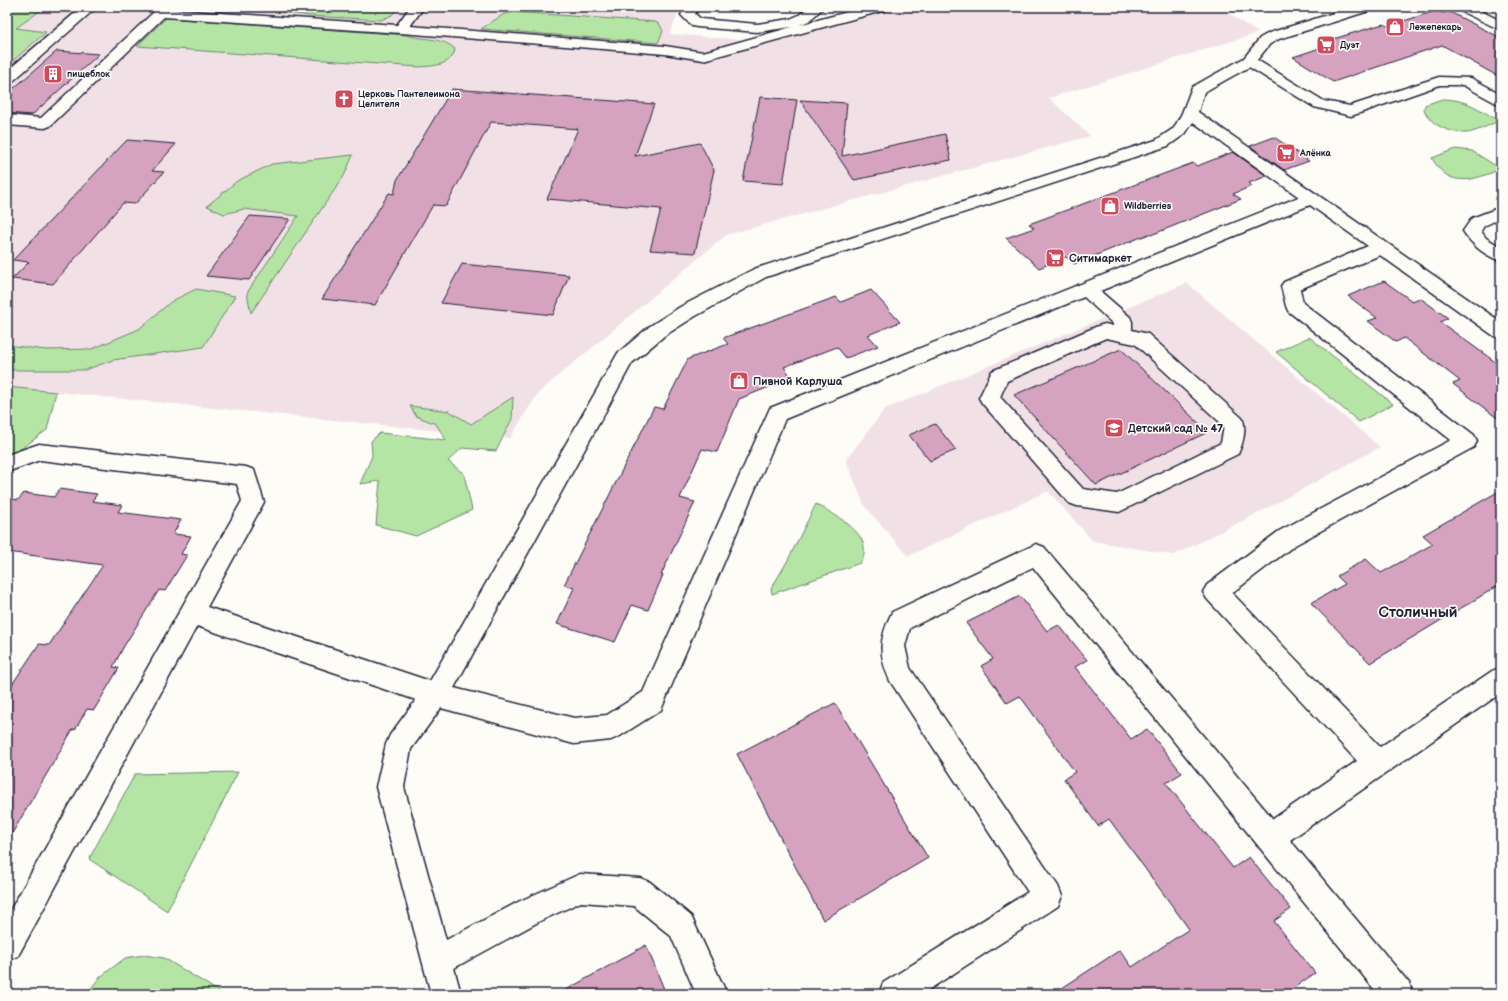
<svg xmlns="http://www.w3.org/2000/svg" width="1508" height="1001" font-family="'Balsamiq Sans',sans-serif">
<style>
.built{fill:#f1e1e6}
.green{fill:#b5e5a5;stroke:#6c8470}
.building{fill:#d5a2bf;stroke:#22223b}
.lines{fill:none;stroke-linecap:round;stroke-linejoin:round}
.minor-casing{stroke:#22223b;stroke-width:3}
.minor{fill:#fdfcf7;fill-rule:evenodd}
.labels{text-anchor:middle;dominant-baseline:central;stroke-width:3.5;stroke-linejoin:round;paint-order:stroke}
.far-poi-label{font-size:9px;font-weight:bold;fill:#22223b;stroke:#fdfcf7;text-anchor:start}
.poi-label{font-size:11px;font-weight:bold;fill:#22223b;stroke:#fdfcf7;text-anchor:start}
.district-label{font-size:15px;font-weight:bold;fill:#22223b;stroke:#fdfcf7}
</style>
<rect width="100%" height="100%" fill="#fdfcf7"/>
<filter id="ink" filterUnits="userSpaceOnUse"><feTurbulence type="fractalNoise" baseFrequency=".025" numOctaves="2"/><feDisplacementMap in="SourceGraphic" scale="8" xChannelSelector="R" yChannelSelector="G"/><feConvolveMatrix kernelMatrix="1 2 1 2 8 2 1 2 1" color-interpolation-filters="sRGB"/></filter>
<g filter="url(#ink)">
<g class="built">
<path d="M 7,7 L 680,7 L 670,34 L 744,40 L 803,25 L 863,8 L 862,7 L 1219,7 L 1258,33 L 1049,98 L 1090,136 L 726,235 L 538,393 L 510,438 L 7,387 Z"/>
<path d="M 1187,283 L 1380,447 L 1260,512 L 1174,555 L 1093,541 L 1048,491 L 908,556 L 864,505 L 846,460 L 885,409 Z"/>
</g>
<g class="green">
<path d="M 7,7 L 49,7 L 40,11 L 16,28 L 46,32 L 7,66 Z"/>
<path d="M 261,7 L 398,7 L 392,15 L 381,20 L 309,16 L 268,10 Z"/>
<path d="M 514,12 L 656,22 L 660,25 L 663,31 L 658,43 L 481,29 L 504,14 Z"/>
<path d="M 166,18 L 406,35 C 422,40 443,37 455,49 C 452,66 433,66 418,67 L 137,46 Z"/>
<path d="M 1442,99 C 1466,99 1479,109 1499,121 C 1491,124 1474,133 1466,133 C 1450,133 1429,125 1424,109 L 1425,105 Z"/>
<path d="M 1455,149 L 1472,151 L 1501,169 C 1474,180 1449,190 1432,158 Z"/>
<path d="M 353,155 L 344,176 L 251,313 L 247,293 L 298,216 L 244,209 L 224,214 L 207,206 L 237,181 L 272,164 Z"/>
<path d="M 196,289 L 235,296 L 203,347 L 113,360 L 85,370 L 7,370 L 7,345 L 46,350 L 92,349 L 139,329 L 172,301 Z"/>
<path d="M 1309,337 L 1393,404 L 1359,422 L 1276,352 Z"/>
<path d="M 7,387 L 56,392 L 47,430 L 7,459 Z"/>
<path d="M 513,397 L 512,419 L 496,451 L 462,448 L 448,461 L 464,474 L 472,510 L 416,536 L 376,525 L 380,481 L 360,484 L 372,456 L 371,441 L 380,433 L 446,440 L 436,424 L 416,416 L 410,406 L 449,411 L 471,424 Z"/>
<path d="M 816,504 C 835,515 878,536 860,563 L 772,594 L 771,589 L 788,560 Z"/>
<path d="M 238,772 L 167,911 L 89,859 L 135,774 Z"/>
<path d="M 144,955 L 164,958 L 223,994 L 87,994 L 99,978 L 125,958 Z"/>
</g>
<g class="building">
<path d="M 1438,10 L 1443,13 L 1448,11 L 1501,38 L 1501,78 L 1442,45 L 1333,82 L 1293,57 L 1326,46 L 1320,43 L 1383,24 L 1388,26 Z"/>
<path d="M 57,51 L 99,54 L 32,115 L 7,113 L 7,94 Z"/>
<path d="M 452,89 L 654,104 L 635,156 L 700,143 L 714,170 L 695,253 L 650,250 L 661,209 L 547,199 L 578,129 L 491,122 L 446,206 L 433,205 L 375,305 L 322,299 L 389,193 L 394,194 L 397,180 Z"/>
<path d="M 760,97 L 797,100 L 783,184 L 743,181 Z"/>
<path d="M 800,100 L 847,103 L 842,156 L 945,134 L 951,160 L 854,180 Z"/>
<path d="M 1274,137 L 1309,161 L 1284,170 L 1250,146 Z"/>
<path d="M 127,140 L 176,144 L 152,171 L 164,172 L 135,204 L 123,203 L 53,284 L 12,279 L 29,262 L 13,260 Z"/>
<path d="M 1233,152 L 1267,176 L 1249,183 L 1252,186 L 1233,194 L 1241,199 L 1151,235 L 1149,234 L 1074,264 L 1066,257 L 1039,268 L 1006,238 L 1034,228 L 1029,224 L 1193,163 L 1197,166 Z"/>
<path d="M 250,216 L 290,219 L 249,280 L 206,276 Z"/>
<path d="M 462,264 L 569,275 L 553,315 L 441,303 Z"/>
<path d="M 1384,281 L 1412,301 L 1420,298 L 1448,318 L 1440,322 L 1501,366 L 1501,421 L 1453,384 L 1460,381 L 1404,338 L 1396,342 L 1368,321 L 1377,318 L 1348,296 Z"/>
<path d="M 871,290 L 900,322 L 868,335 L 878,346 L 846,358 L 837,347 L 784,367 L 792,378 L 739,399 L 717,452 L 702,449 L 680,498 L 695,502 L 661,575 L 663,575 L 648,610 L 632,605 L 615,642 L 557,624 L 574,588 L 564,585 L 654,407 L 663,409 L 688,359 L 728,344 L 723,338 L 836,297 L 841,302 Z"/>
<path d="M 1121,349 L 1208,432 L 1096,485 L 1014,395 Z"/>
<path d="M 935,424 L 956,450 L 930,461 L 909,435 Z"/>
<path d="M 59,489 L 97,494 L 92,501 L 122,505 L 118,512 L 181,520 L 173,534 L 191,536 L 181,554 L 187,555 L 165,591 L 159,590 L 124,646 L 113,667 L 119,668 L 94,710 L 87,709 L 75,730 L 73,729 L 7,842 L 7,692 L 39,644 L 49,645 L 103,565 L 7,552 L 7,498 L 18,500 L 24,493 L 54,497 Z"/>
<path d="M 1501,490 L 1501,584 L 1370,663 L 1311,603 L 1345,584 L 1337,576 L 1366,559 L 1381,573 L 1433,544 L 1423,535 Z"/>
<path d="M 1020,596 L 1047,631 L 1059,625 L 1087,660 L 1075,667 L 1131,739 L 1147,729 L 1166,753 L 1182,773 L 1166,783 L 1233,868 L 1249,857 L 1291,909 L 1274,921 L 1315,973 L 1285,994 L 1053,994 L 1120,950 L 1132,967 L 1189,929 L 1109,819 L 1098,826 L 1064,779 L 1075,772 L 1020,696 L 1007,703 L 981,666 L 993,659 L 966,623 Z"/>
<path d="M 835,703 L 928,858 L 823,920 L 737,754 Z"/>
<path d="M 646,945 L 666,994 L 559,994 Z"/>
</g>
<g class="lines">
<defs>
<g id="minor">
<path d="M 82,7 L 97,7 L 12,82 L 7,83 L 7,71 Z"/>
<path d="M 410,7 L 424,7 L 410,26 L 665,46 L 703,52 L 792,27 L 757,32 L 697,27 L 692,26 L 681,15 L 685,7 L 699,7 L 695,14 L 701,19 L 757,24 L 790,19 L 799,15 L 809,7 L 824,7 L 809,21 L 799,25 L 866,7 L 888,7 L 886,10 L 703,60 L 665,54 L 401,33 L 164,17 L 50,126 L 45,128 L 7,125 L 7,115 L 41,118 L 156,10 L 161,9 L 397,25 Z"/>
<path d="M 1353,7 L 1374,7 L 1372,10 L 1279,39 L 1270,44 L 1257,60 L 1324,101 L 1350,106 L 1439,77 L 1471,78 L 1501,94 L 1501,104 L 1496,103 L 1463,85 L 1440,85 L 1351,116 L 1314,107 L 1249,67 L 1204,92 L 1198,112 L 1501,322 L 1501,338 L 1494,336 L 1380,255 L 1300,289 L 1303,303 L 1474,435 L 1477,441 L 1474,447 L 1295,545 L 1232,593 L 1380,747 L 1492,671 L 1501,667 L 1501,693 L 1290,840 L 1409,983 L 1413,994 L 1378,994 L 1033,567 L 910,628 L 905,646 L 910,668 L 1058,886 L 1062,896 L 1058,906 L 922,994 L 879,994 L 883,983 L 1028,892 L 890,681 C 878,654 879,639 892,612 L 1036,544 L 1044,547 L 1273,819 L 1357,761 L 1207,599 L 1203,592 L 1207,585 L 1279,531 L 1451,440 L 1288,311 L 1286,306 L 1281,286 L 1284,282 L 1368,246 L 1310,205 L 1100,291 L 1130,317 L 1132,322 L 1132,330 L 1148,334 L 1242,418 C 1247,428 1243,444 1238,454 L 1119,512 L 1077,506 L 1069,503 L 982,403 L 979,398 L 992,371 L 1098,326 L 1105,324 L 1113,326 L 1113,324 L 1084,297 L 785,419 L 661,710 L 620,736 L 611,740 L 574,744 L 441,708 L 411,749 L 404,787 L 446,940 L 520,901 L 580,874 L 640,878 L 650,882 L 691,916 L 727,994 L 696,994 L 671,936 L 634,906 L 581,902 L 540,921 L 454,968 L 461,994 L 431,994 L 376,787 L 386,744 L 390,735 L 416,700 L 197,626 L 18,956 L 7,960 L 7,916 L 242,501 L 237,484 L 40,460 L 7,472 L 7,455 L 39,444 L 246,467 L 254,470 L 264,502 L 207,607 L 430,681 L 618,353 L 650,326 L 680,307 L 754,269 L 1156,140 L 1174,128 L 1182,113 L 1192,87 L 1244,58 L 1260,38 L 1269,33 ZM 1193,122 L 1299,197 L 770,408 L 643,692 L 607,715 L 574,718 L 454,688 L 632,363 L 664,336 L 694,317 L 766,277 L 1168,146 L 1185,134 ZM 1106,338 L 1135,344 L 1224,426 L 1221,443 L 1117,494 L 1083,489 L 1000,397 L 1007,381 Z"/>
<path d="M 1456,7 L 1473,7 L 1501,21 L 1501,30 L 1458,10 Z"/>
<path d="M 1501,207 L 1501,218 L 1484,226 L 1481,231 L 1486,238 L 1501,247 L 1501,261 C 1485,256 1472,245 1463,231 L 1472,218 Z"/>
</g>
</defs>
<use href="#minor" class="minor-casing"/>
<use href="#minor" class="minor"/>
</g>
</g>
<defs>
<symbol id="shop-square" viewBox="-11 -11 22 22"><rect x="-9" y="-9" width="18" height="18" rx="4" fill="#d1495b" stroke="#fdfcf7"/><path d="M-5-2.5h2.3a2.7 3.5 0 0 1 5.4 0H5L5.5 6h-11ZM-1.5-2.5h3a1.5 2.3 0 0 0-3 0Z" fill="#fff"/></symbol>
<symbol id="supermarket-square" viewBox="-11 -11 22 22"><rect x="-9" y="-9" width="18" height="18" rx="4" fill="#d1495b" stroke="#fdfcf7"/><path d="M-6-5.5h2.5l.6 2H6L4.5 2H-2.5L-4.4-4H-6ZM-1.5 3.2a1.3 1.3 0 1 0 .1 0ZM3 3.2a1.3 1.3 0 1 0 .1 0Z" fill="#fff"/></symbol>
<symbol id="building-square" viewBox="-11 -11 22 22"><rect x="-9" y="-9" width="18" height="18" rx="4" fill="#d1495b" stroke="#fdfcf7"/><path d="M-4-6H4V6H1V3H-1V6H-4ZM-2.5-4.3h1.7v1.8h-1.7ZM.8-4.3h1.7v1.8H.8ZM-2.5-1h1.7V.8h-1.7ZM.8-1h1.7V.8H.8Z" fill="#fff"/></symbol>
<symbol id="church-square" viewBox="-11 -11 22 22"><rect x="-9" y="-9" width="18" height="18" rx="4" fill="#d1495b" stroke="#fdfcf7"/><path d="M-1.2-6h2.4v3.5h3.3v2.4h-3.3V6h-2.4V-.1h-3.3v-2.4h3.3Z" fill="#fff"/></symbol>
<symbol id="school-square" viewBox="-11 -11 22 22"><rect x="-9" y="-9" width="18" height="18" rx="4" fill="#d1495b" stroke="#fdfcf7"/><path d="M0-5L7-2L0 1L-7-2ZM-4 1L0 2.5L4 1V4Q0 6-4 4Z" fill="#fff"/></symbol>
</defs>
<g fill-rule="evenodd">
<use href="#shop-square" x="1384" y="16" width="22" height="22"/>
<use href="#supermarket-square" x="1315" y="34" width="22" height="22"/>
<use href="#building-square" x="42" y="63" width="22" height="22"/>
<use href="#church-square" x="333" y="88" width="22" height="22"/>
<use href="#supermarket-square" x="1275" y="142" width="22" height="22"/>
<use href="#shop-square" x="1099" y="195" width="22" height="22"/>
<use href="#supermarket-square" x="1044" y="247" width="22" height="22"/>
<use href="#shop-square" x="728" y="370" width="22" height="22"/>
<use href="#school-square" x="1103" y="417" width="22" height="22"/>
</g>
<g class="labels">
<g class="far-poi-label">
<text x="1409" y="27">Лежепекарь</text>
<text x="1340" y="45">Дуэт</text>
<text x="67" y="74">пищеблок</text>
<text x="358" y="94">Церковь Пантелеимона<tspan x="358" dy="10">Целителя</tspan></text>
<text x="1300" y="153">Алёнка</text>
<text x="1124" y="206">Wildberries</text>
</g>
<g class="poi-label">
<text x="1069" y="258">Ситимаркет</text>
<text x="753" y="381">Пивной Карлуша</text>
<text x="1128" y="428">Детский сад № 47</text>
</g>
<g class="district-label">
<text x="1418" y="612">Столичный</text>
</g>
</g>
<rect width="1508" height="1001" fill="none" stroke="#fdfcf7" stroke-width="24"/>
<rect x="12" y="12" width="1484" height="977" fill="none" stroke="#22223b" stroke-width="1.5" filter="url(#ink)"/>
</svg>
